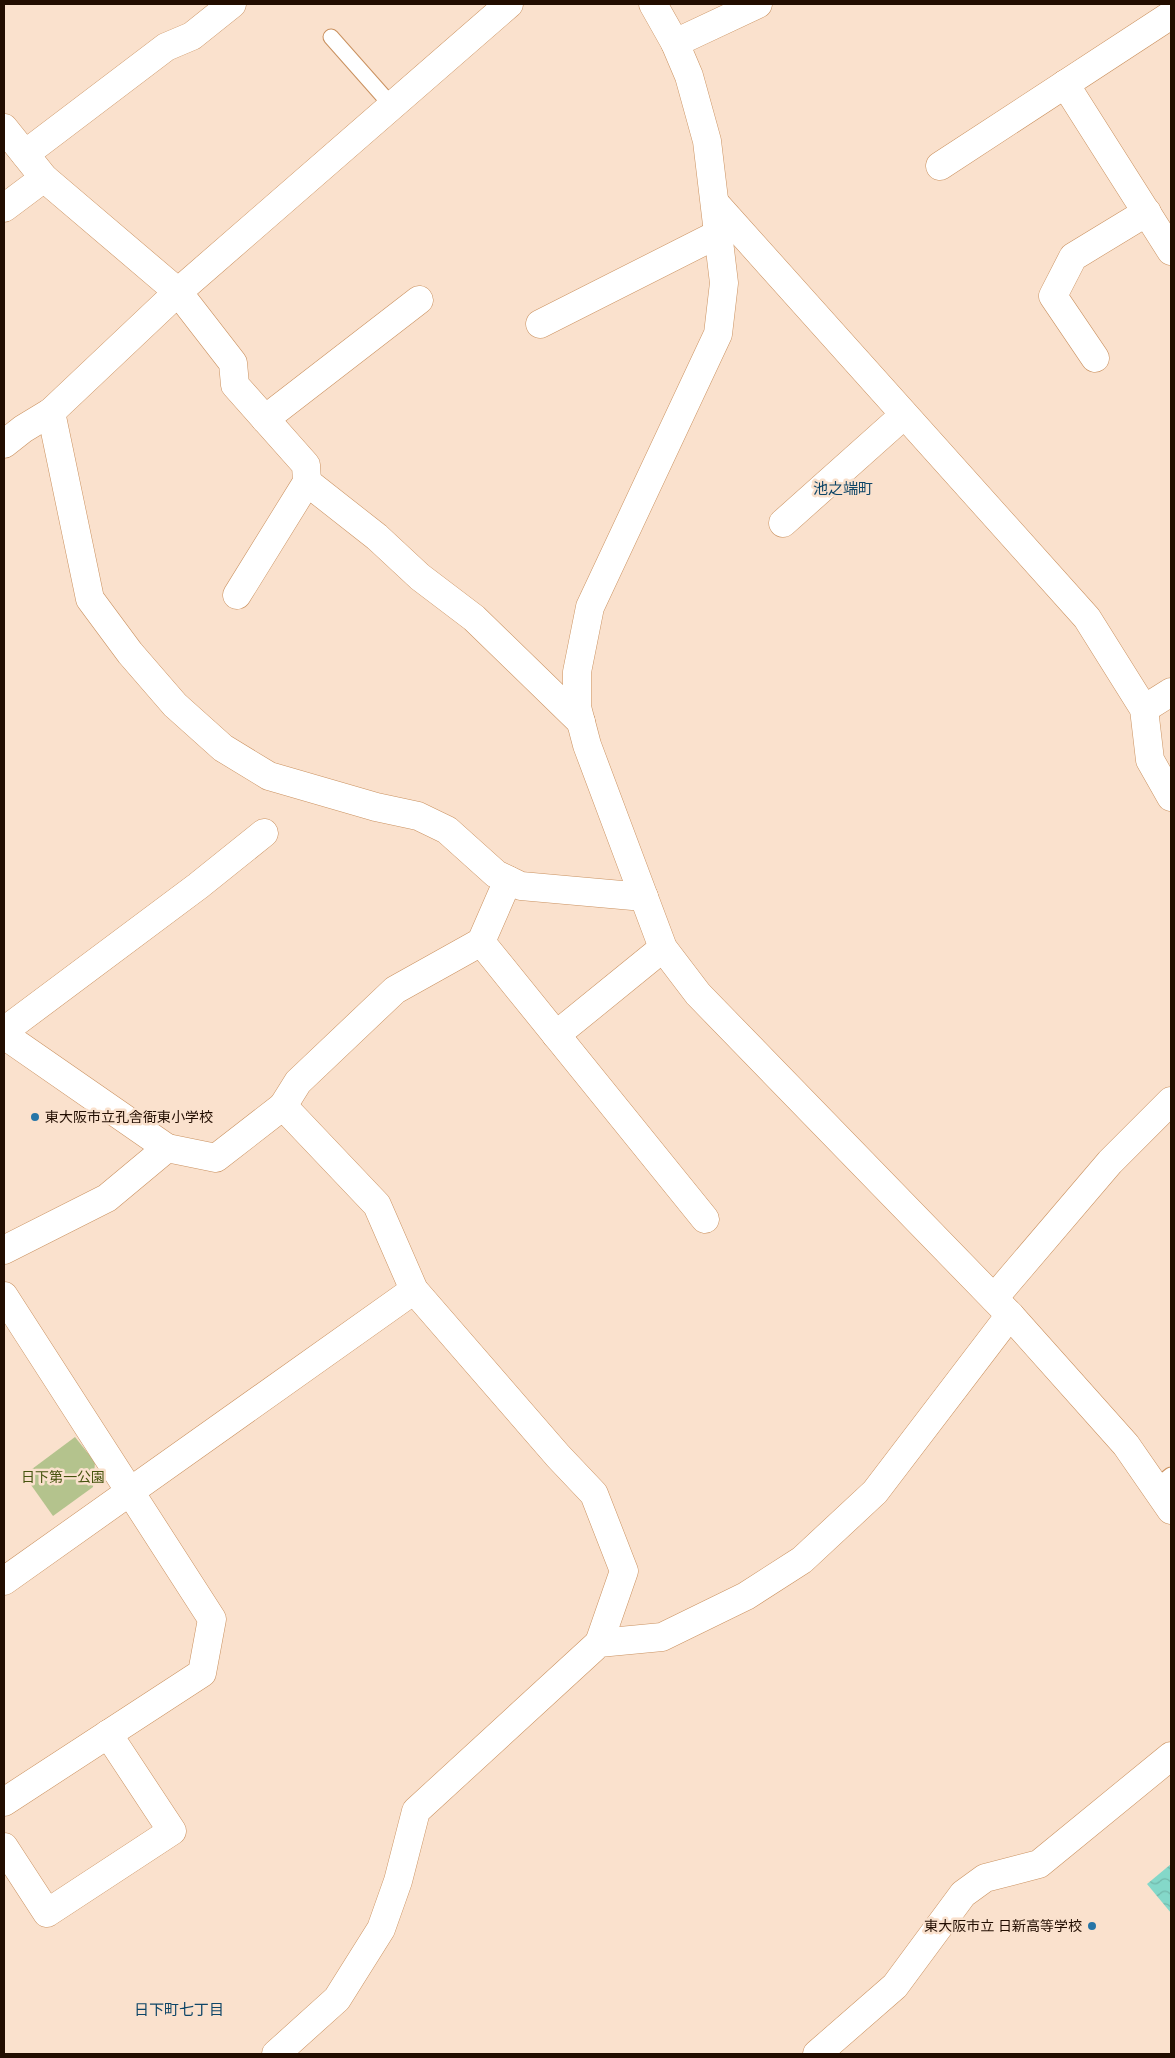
<svg xmlns="http://www.w3.org/2000/svg" width="1175" height="2058" font-family="'Fira Sans','Noto Sans JP',sans-serif">
<style>
.green{fill:#b4c38d}
.water{fill:url(#water-waves)}
.lines{fill:none;stroke-linecap:round;stroke-linejoin:round}
.service-casing{stroke:#ca915f;stroke-width:17}
.minor-casing{stroke:#ca915f;stroke-width:29}
.tertiary-casing{stroke:#ca915f;stroke-width:29}
.service{stroke:#fff;stroke-width:15}
.minor{stroke:#fff;stroke-width:28}
.tertiary{stroke:#fff;stroke-width:28}
.poi-dot{fill:#2675a7;stroke:#fae1cd;stroke-width:2}
.labels{text-anchor:middle;dominant-baseline:central;stroke-width:5;stroke-linejoin:round;paint-order:stroke}
.poi-label{font-size:14px;fill:#220d00;stroke:#fae1cd;text-anchor:start}
.park-label{font-size:14px;fill:#46540f;stroke:#fae1cd}
.neighbourhood-label{font-size:15px;fill:#0d4567;stroke:#fae1cd}
</style>
<defs>
<pattern id="water-waves" width="16" height="10" patternUnits="userSpaceOnUse" patternTransform="scale(1.25)"><rect width="16" height="10" fill="#84d8c9"/><path d="M0 5q4-4 8 0t8 0" fill="none" stroke="#72b8ab"/></pattern>
</defs>
<rect width="100%" height="100%" fill="#fae1cd"/>
<path class="green" d="M 75,1437 L 95,1462 L 93,1487 L 53,1516 L 24,1475 Z"/>
<path class="water" d="M 1171,1864 L 1171,1913 L 1147,1884 Z"/>
<g class="lines">
<defs>
<g id="service">
<path d="M 331,37 L 392,106"/>
<path d="M 1156,1487 L 1171,1475"/>
</g>
<g id="minor">
<path d="M 675,43 L 758,4"/>
<path d="M 1065,84 L 1171,251"/>
<path d="M 4,128 L 44,178 L 178,292 L 233,363 L 235,385 L 306,465 L 307,482 L 237,595"/>
<path d="M 25,154 L 166,47 L 192,36 L 232,4"/>
<path d="M 940,166 L 1171,15"/>
<path d="M 715,203 L 1087,618 L 1144,709 L 1150,760 L 1171,797"/>
<path d="M 4,208 L 44,178"/>
<path d="M 540,324 L 720,233"/>
<path d="M 1095,358 L 1053,296 L 1073,257 L 1147,212"/>
<path d="M 51,412 L 90,599 L 130,653 L 175,705 L 223,748 L 269,776 L 376,807 L 418,816 L 447,830 L 496,874 L 521,886 L 644,897"/>
<path d="M 265,419 L 419,300"/>
<path d="M 4,444 L 23,429 L 51,412 L 178,292 L 509,4"/>
<path d="M 307,482 L 377,537 L 420,577 L 474,618 L 581,722"/>
<path d="M 783,523 L 904,415"/>
<path d="M 1144,709 L 1171,692"/>
<path d="M 481,942 L 508,880"/>
<path d="M 4,1031 L 198,886 L 264,833"/>
<path d="M 4,1035 L 167,1148"/>
<path d="M 556,1035 L 663,948"/>
<path d="M 283,1106 L 298,1082 L 395,990 L 481,942 L 705,1219"/>
<path d="M 4,1250 L 107,1198 L 167,1148 L 216,1158 L 283,1106 L 377,1205 L 414,1290 L 558,1456 L 594,1494 L 624,1571 L 599,1643"/>
<path d="M 4,1296 L 212,1619 L 202,1673 L 4,1802"/>
<path d="M 994,1298 L 1110,1162 L 1171,1101"/>
<path d="M 4,1581 L 414,1290"/>
<path d="M 4,1847 L 47,1913 L 172,1831 L 108,1734"/>
<path d="M 276,2054 L 337,1999 L 381,1929 L 398,1881 L 416,1811 L 599,1643 L 662,1637 L 746,1596 L 802,1560 L 875,1492 L 1010,1315"/>
<path d="M 817,2054 L 895,1986 L 963,1894 L 985,1878 L 1039,1864 L 1171,1756"/>
</g>
<path id="tertiary" d="M 653,4 L 675,43 L 689,76 L 707,141 L 724,283 L 718,334 L 590,607 L 577,672 L 577,707 L 587,745 L 663,948 L 698,994 L 1010,1315 L 1126,1445 L 1171,1510"/>
</defs>
<use href="#service" class="service-casing"/>
<use href="#minor" class="minor-casing"/>
<use href="#tertiary" class="tertiary-casing"/>
<use href="#service" class="service"/>
<use href="#minor" class="minor"/>
<use href="#tertiary" class="tertiary"/>
</g>
<g class="poi-dot">
<circle cx="35" cy="1117" r="5"/>
<circle cx="1092" cy="1926" r="5"/>
</g>
<g class="labels">
<g class="poi-label">
<text x="45" y="1117">東大阪市立孔舎衙東小学校</text>
<text x="1082" y="1926" text-anchor="end">東大阪市立 日新高等学校</text>
</g>
<g class="park-label">
<text x="63" y="1477">日下第一公園</text>
</g>
<g class="neighbourhood-label">
<text x="843" y="489">池之端町</text>
<text x="179" y="2010">日下町七丁目</text>
</g>
</g>
<rect width="1175" height="2058" fill="none" stroke="#220d00" stroke-width="10"/>
</svg>
